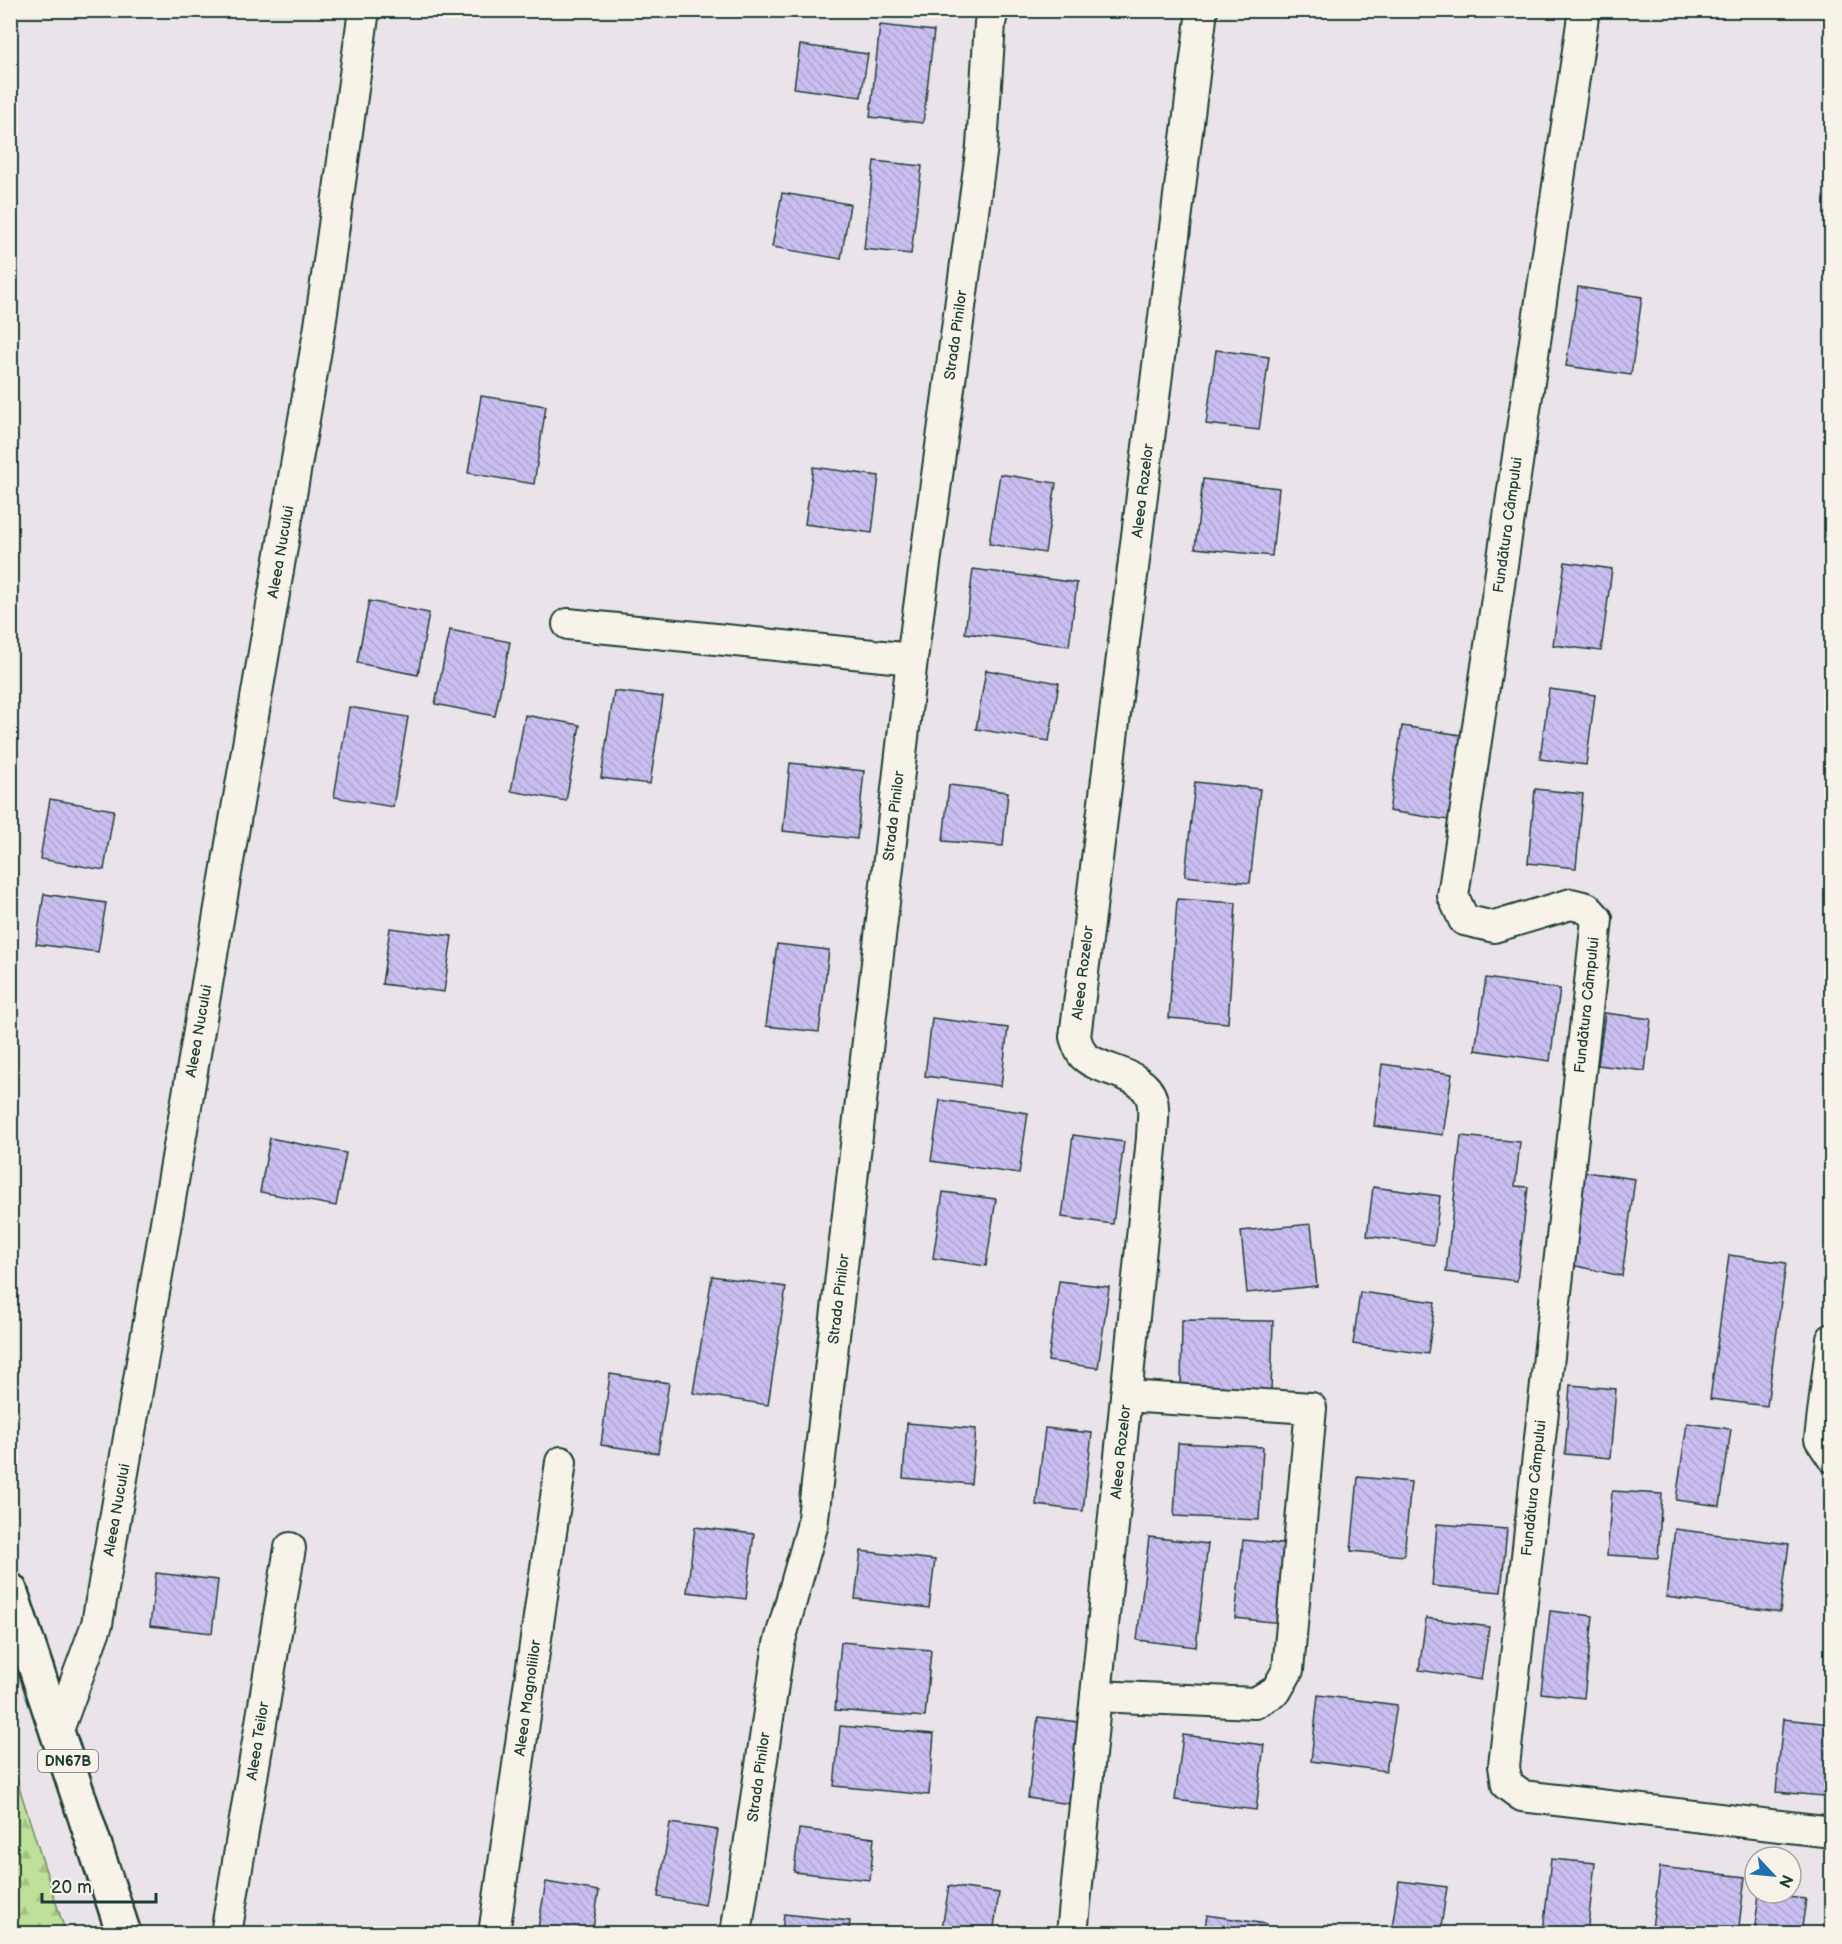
<svg xmlns="http://www.w3.org/2000/svg" width="1842" height="1944" font-family="'Balsamiq Sans',sans-serif">
<style>
.forest{fill:url(#forest-firs);stroke:#6e8e66;stroke-width:1.5}
.building{fill:url(#building-back-hatch);stroke:#1f3d34;stroke-width:1.5}
.lines{fill:none;stroke-linecap:round;stroke-linejoin:round}
.street-casing{stroke:#1f3d34;stroke-width:34}
.primary-casing{stroke:#1f3d34;stroke-width:38}
.street{stroke:#f7f3e8;stroke-width:30}
.primary{stroke:#f7f3e8;stroke-width:33}
.labels{text-anchor:middle;dominant-baseline:central;stroke-width:5;stroke-linejoin:round;paint-order:stroke}
.shield{fill:#f7f3e8;stroke:#60746a;stroke-width:1.5}
.shield-label{font-size:14px;font-weight:bold;fill:#1f3d34}
.street-label{font-size:15px;fill:#1f3d34;stroke:#f7f3e8}
</style>
<defs>
<pattern id="forest-firs" width="22" height="20" patternUnits="userSpaceOnUse" patternTransform="scale(1.5)"><rect width="22" height="20" fill="#bee099"/><path d="M5 1l3.5 6h-7zM16 11l3.5 6h-7z" fill="#a3c184"/></pattern>
<pattern id="building-back-hatch" width="6" height="6" patternUnits="userSpaceOnUse" patternTransform="scale(1.5)"><rect width="6" height="6" fill="#cabef0"/><path d="M-1 5l2 2M0 0l6 6M5-1l2 2" fill="none" stroke="#ada4ce"/></pattern>
</defs>
<rect width="100%" height="100%" fill="#eae3ea"/>
<filter id="ink" filterUnits="userSpaceOnUse"><feTurbulence type="fractalNoise" baseFrequency=".0167" numOctaves="2"/><feDisplacementMap in="SourceGraphic" scale="12" xChannelSelector="R" yChannelSelector="G"/><feConvolveMatrix kernelMatrix="1 2 1 2 8 2 1 2 1" color-interpolation-filters="sRGB"/></filter>
<g filter="url(#ink)">
<path class="forest" d="M 10,1759 L 59,1912 L 66,1933 L 11,1933 Z"/>
<g class="building">
<path d="M 880,25 L 934,31 L 923,123 L 870,117 Z"/>
<path d="M 800,45 L 868,54 L 861,97 L 794,88 Z"/>
<path d="M 874,161 L 922,166 L 911,254 L 864,249 Z"/>
<path d="M 782,193 L 850,204 L 841,259 L 772,247 Z"/>
<path d="M 1578,287 L 1642,297 L 1631,375 L 1566,366 Z"/>
<path d="M 1216,350 L 1269,357 L 1259,430 L 1206,424 Z"/>
<path d="M 481,396 L 546,406 L 534,484 L 468,473 Z"/>
<path d="M 813,467 L 879,476 L 872,533 L 805,524 Z"/>
<path d="M 1000,474 L 1056,483 L 1045,553 L 989,544 Z"/>
<path d="M 1203,479 L 1279,488 L 1272,556 L 1195,548 Z"/>
<path d="M 1565,562 L 1612,569 L 1601,651 L 1553,645 Z"/>
<path d="M 973,569 L 1077,583 L 1069,646 L 965,633 Z"/>
<path d="M 369,601 L 429,613 L 418,675 L 357,663 Z"/>
<path d="M 450,630 L 510,642 L 495,716 L 435,704 Z"/>
<path d="M 986,670 L 1059,683 L 1049,741 L 976,729 Z"/>
<path d="M 1549,689 L 1595,695 L 1586,765 L 1540,759 Z"/>
<path d="M 614,691 L 663,697 L 650,784 L 601,778 Z"/>
<path d="M 349,707 L 408,717 L 393,807 L 334,797 Z"/>
<path d="M 525,715 L 580,725 L 566,801 L 511,791 Z"/>
<path d="M 1402,726 L 1461,735 L 1448,820 L 1389,811 Z"/>
<path d="M 790,763 L 864,771 L 857,839 L 783,831 Z"/>
<path d="M 1195,782 L 1260,789 L 1250,883 L 1185,876 Z"/>
<path d="M 949,785 L 1008,792 L 1003,846 L 943,841 Z"/>
<path d="M 1535,789 L 1583,794 L 1576,868 L 1528,863 Z"/>
<path d="M 50,799 L 114,810 L 104,870 L 40,859 Z"/>
<path d="M 44,894 L 106,903 L 98,952 L 36,944 Z"/>
<path d="M 1177,899 L 1236,903 L 1228,1023 L 1169,1018 Z"/>
<path d="M 390,928 L 452,936 L 444,992 L 382,984 Z"/>
<path d="M 777,944 L 829,950 L 819,1032 L 766,1026 Z"/>
<path d="M 1486,978 L 1560,989 L 1550,1061 L 1475,1050 Z"/>
<path d="M 1605,1013 L 1651,1019 L 1645,1071 L 1598,1065 Z"/>
<path d="M 932,1018 L 1008,1028 L 1001,1086 L 925,1076 Z"/>
<path d="M 1382,1064 L 1452,1074 L 1443,1135 L 1374,1126 Z"/>
<path d="M 940,1100 L 1028,1113 L 1019,1174 L 931,1161 Z"/>
<path d="M 1073,1135 L 1124,1142 L 1113,1224 L 1062,1217 Z"/>
<path d="M 1461,1136 L 1520,1142 L 1515,1186 L 1528,1187 L 1517,1281 L 1446,1272 Z"/>
<path d="M 270,1138 L 346,1153 L 336,1206 L 260,1192 Z"/>
<path d="M 1578,1171 L 1635,1179 L 1622,1276 L 1567,1264 Z"/>
<path d="M 1373,1187 L 1440,1196 L 1434,1245 L 1367,1236 Z"/>
<path d="M 943,1192 L 996,1199 L 986,1266 L 933,1258 Z"/>
<path d="M 1311,1224 L 1317,1286 L 1247,1293 L 1241,1231 Z"/>
<path d="M 1729,1255 L 1786,1263 L 1767,1406 L 1710,1399 Z"/>
<path d="M 712,1276 L 786,1287 L 768,1405 L 693,1393 Z"/>
<path d="M 1059,1281 L 1109,1287 L 1098,1368 L 1048,1361 Z"/>
<path d="M 1360,1292 L 1435,1302 L 1428,1354 L 1353,1344 Z"/>
<path d="M 1182,1320 L 1273,1321 L 1271,1393 L 1181,1392 Z"/>
<path d="M 610,1374 L 669,1383 L 658,1453 L 601,1445 Z"/>
<path d="M 1570,1385 L 1616,1389 L 1610,1458 L 1565,1454 Z"/>
<path d="M 907,1423 L 976,1429 L 971,1484 L 903,1478 Z"/>
<path d="M 1687,1423 L 1731,1429 L 1720,1506 L 1676,1500 Z"/>
<path d="M 1045,1428 L 1092,1433 L 1083,1511 L 1036,1505 Z"/>
<path d="M 1178,1443 L 1263,1447 L 1259,1520 L 1174,1516 Z"/>
<path d="M 1358,1477 L 1411,1482 L 1404,1556 L 1351,1551 Z"/>
<path d="M 1612,1491 L 1662,1494 L 1658,1558 L 1607,1555 Z"/>
<path d="M 1437,1524 L 1507,1529 L 1501,1592 L 1432,1586 Z"/>
<path d="M 695,1527 L 754,1534 L 746,1599 L 687,1592 Z"/>
<path d="M 1675,1529 L 1789,1544 L 1780,1612 L 1666,1597 Z"/>
<path d="M 1149,1537 L 1208,1544 L 1196,1647 L 1137,1640 Z"/>
<path d="M 1243,1540 L 1290,1545 L 1282,1623 L 1235,1618 Z"/>
<path d="M 861,1551 L 935,1560 L 929,1608 L 855,1599 Z"/>
<path d="M 156,1573 L 218,1580 L 212,1633 L 150,1626 Z"/>
<path d="M 1550,1611 L 1593,1616 L 1584,1698 L 1541,1693 Z"/>
<path d="M 1426,1618 L 1489,1627 L 1481,1680 L 1419,1670 Z"/>
<path d="M 841,1642 L 931,1650 L 925,1717 L 835,1710 Z"/>
<path d="M 1318,1695 L 1397,1705 L 1386,1771 L 1311,1761 Z"/>
<path d="M 1038,1717 L 1086,1723 L 1076,1805 L 1028,1798 Z"/>
<path d="M 1783,1719 L 1831,1724 L 1824,1796 L 1776,1792 Z"/>
<path d="M 840,1726 L 934,1734 L 929,1795 L 834,1786 Z"/>
<path d="M 1183,1735 L 1264,1745 L 1256,1810 L 1175,1800 Z"/>
<path d="M 670,1823 L 718,1830 L 705,1905 L 658,1897 Z"/>
<path d="M 799,1829 L 874,1838 L 870,1880 L 794,1872 Z"/>
<path d="M 1551,1859 L 1595,1863 L 1587,1934 L 1543,1932 Z"/>
<path d="M 1660,1867 L 1745,1877 L 1738,1934 L 1700,1934 L 1652,1928 Z"/>
<path d="M 1399,1881 L 1447,1887 L 1440,1934 L 1391,1934 Z"/>
<path d="M 546,1882 L 599,1891 L 592,1934 L 537,1934 Z"/>
<path d="M 949,1886 L 999,1893 L 993,1934 L 941,1934 Z"/>
<path d="M 1759,1894 L 1806,1899 L 1801,1934 L 1754,1934 Z"/>
<path d="M 784,1914 L 850,1921 L 848,1934 L 782,1934 Z"/>
<path d="M 1207,1915 L 1266,1924 L 1265,1934 L 1204,1934 Z"/>
</g>
<g class="lines">
<defs>
<g id="street">
<path d="M 1584,10 L 1453,896 L 1464,920 L 1494,927 L 1571,904 L 1587,908 L 1597,919 L 1504,1766 L 1507,1785 L 1522,1796 L 1832,1832"/>
<path d="M 568,624 L 912,659"/>
<path d="M 1832,1339 L 1820,1439 L 1832,1457"/>
<path d="M 1096,1696 L 1255,1703 L 1276,1691 L 1288,1670 L 1311,1408 L 1126,1396"/>
<path d="M 58,1730 L 97,1624 L 320,326 L 364,10"/>
<path d="M 226,1934 L 290,1548"/>
<path d="M 494,1934 L 561,1462"/>
<path d="M 736,1934 L 779,1644 L 812,1527 L 912,659 L 982,146 L 990,23 L 993,10"/>
<path d="M 1072,1934 L 1152,1138 C 1152,1127 1155,1111 1152,1100 C 1144,1071 1099,1072 1083,1055 C 1079,1050 1077,1043 1075,1037 L 1202,10"/>
</g>
<path id="primary" d="M 10,1590 L 124,1934"/>
</defs>
<use href="#street" class="street-casing"/>
<use href="#primary" class="primary-casing"/>
<use href="#street" class="street"/>
<use href="#primary" class="primary"/>
</g>
</g>
<g class="labels">
<rect class="shield" x="38" y="1750" width="60" height="22" rx="4.5"/>
<g class="shield-label">
<text x="68" y="1761">DN67B</text>
</g>
<g class="street-label">
<text transform="translate(956 335) rotate(-82)">Strada Pinilor</text>
<text transform="translate(1143 491) rotate(-83)">Aleea Rozelor</text>
<text transform="translate(1508 525) rotate(-82)">Fundătura Câmpului</text>
<text transform="translate(281 552) rotate(-80)">Aleea Nucului</text>
<text transform="translate(894 816) rotate(-83)">Strada Pinilor</text>
<text transform="translate(1083 973) rotate(-83)">Aleea Rozelor</text>
<text transform="translate(1587 1005) rotate(-84)">Fundătura Câmpului</text>
<text transform="translate(199 1031) rotate(-80)">Aleea Nucului</text>
<text transform="translate(839 1299) rotate(-83)">Strada Pinilor</text>
<text transform="translate(1121 1452) rotate(-84)">Aleea Rozelor</text>
<text transform="translate(1534 1488) rotate(-84)">Fundătura Câmpului</text>
<text transform="translate(117 1510) rotate(-80)">Aleea Nucului</text>
<text transform="translate(528 1698) rotate(-82)">Aleea Magnoliilor</text>
<text transform="translate(258 1741) rotate(-81)">Aleea Teilor</text>
<text transform="translate(759 1777) rotate(-82)">Strada Pinilor</text>
</g>
</g>
<rect width="1842" height="1944" fill="none" stroke="#f7f3e8" stroke-width="36"/>
<rect x="18" y="18" width="1806" height="1908" fill="none" stroke="#1f3d34" stroke-width="2" filter="url(#ink)"/>
<g transform="translate(1773 1875) rotate(116)"><circle r="28" fill="#f7f3e8" stroke="#a1aaa0" stroke-width="1.5"/>
<path d="M0-4.5L10 22L0 15L-10 22Z" fill="#1f6fb2"/>
<text y="-9" font-size="16" font-weight="bold" text-anchor="middle" fill="#1f3d34">N</text>
</g>
<path d="M42 1893v9h114v-9" fill="none" stroke="#1f3d34" stroke-width="3"/>
<text x="51" y="1893" font-size="18" fill="#1f3d34" stroke="#f7f3e8" stroke-width="4.5" paint-order="stroke">20 m</text>
</svg>
